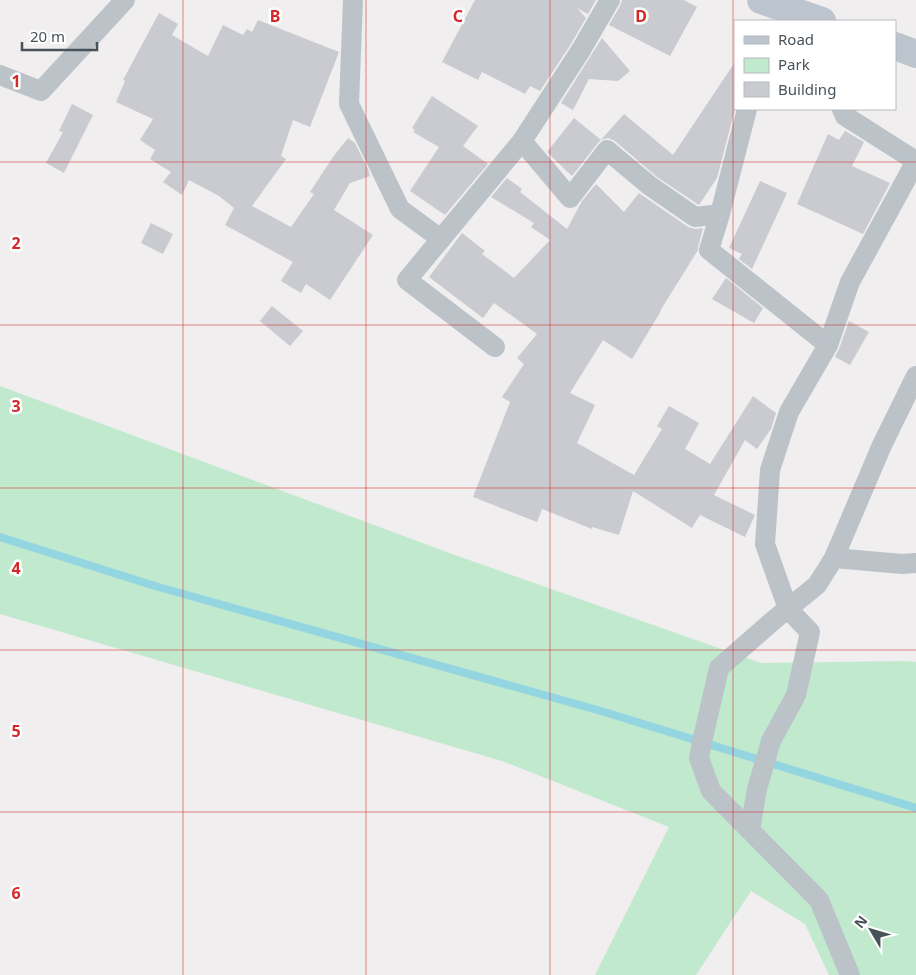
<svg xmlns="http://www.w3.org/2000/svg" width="916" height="975" font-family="'Noto Sans',sans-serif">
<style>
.green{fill:#c1e9ce}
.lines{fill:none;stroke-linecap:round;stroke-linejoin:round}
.stream{stroke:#93d5e1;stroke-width:8}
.building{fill:#c9cbd0}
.minor{stroke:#bbc3c9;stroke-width:20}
.secondary{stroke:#bcc5cd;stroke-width:28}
.grid{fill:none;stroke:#d62828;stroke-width:1;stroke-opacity:0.55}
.grid-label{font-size:16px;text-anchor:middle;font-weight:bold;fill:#d62828;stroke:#fff;stroke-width:5;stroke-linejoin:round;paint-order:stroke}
</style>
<rect width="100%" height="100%" fill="#f0eeee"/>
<path class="green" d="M 0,386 L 452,554 L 761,663 L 905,661 L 916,662 L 916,975 L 829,975 L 805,924 L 751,891 L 696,975 L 595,975 L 669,827 L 502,761 L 0,614 Z"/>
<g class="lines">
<path class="stream" d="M 0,537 L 155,586 L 601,711 L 916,808"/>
</g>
<g class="building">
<path d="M 475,0 L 596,0 L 588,14 L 577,8 L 586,18 L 571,44 L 540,91 L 530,86 L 525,94 L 482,72 L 478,80 L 442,62 Z"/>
<path d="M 622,0 L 684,0 L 697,7 L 670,56 L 609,25 L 620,6 Z"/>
<path d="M 159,13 L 178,24 L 172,35 L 208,56 L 223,25 L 243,35 L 247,29 L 252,32 L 258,20 L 339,52 L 310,127 L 293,120 L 281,156 L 286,159 L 252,206 L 291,227 L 314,194 L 310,192 L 333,157 L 348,138 L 355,143 L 368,169 L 370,176 L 350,183 L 334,210 L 373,235 L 330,300 L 306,284 L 301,293 L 281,281 L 293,262 L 225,225 L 234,208 L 219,196 L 189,180 L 182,195 L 163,182 L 171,172 L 150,159 L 155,150 L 140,140 L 153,119 L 116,102 L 125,81 L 123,80 Z"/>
<path d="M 602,38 L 630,71 L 618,81 L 589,79 L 573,110 L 561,103 Z"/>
<path d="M 735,62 L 735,109 L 717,178 L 699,205 L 657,177 L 615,141 L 608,138 L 601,140 L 624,114 L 673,155 Z"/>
<path d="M 432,96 L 478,126 L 463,146 L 488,164 L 445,215 L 410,191 L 439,147 L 413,132 L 415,130 L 412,128 Z"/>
<path d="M 72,104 L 93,115 L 64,173 L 46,163 L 63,132 L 59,131 Z"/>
<path d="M 574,118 L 601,140 L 598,143 L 572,176 L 547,152 Z"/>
<path d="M 845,131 L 864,142 L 852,166 L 890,183 L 863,234 L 797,204 L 828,134 L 839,140 Z"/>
<path d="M 507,178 L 522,189 L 520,192 L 567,229 L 582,201 L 596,184 L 624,212 L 639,193 L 688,227 L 696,229 L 703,228 L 698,247 L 698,250 L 660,311 L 661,311 L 632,359 L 603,340 L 570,393 L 595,405 L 577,443 L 634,475 L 662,429 L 657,426 L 669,406 L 699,423 L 685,449 L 710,464 L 753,396 L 776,413 L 771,429 L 757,449 L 745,440 L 714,495 L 755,515 L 745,537 L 700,515 L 692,528 L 633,491 L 619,535 L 592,527 L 592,529 L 542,509 L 537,522 L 473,497 L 510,402 L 502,397 L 524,364 L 517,358 L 537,334 L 494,303 L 483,318 L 429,277 L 462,233 L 485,251 L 482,254 L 514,278 L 550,240 L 531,227 L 534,223 L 491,197 Z"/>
<path d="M 760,181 L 787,193 L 752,269 L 739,259 L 742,254 L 729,248 Z"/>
<path d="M 151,223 L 173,234 L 163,254 L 141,243 Z"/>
<path d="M 726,278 L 763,308 L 754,323 L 712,299 Z"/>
<path d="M 272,306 L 303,331 L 290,346 L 260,321 Z"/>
<path d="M 849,321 L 869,332 L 850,365 L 835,357 L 839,349 Z"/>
</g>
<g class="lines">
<g class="minor">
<path d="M 353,0 L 349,104 L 400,209 L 441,239"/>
<path d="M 0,75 L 41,91 L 125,0"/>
<path d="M 842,109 L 845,116 L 916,161"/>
<path d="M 522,141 L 570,198 L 607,150 L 650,186 L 695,217 L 720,214 L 709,250 L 828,345"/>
<path d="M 720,214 L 747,109"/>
<path d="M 495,347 L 407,280 L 522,141 L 581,50 L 610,0"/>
<path d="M 834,558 L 902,564 L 916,563"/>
<path d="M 750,830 L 757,789 L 771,741 L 796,695 L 810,632 L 788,609 L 765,544 L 770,470 L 789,412 L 828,345 L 850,282 L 916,161"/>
<path d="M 850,975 L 819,900 L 711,791 L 699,758 L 702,742 L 719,668 L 775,619 L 817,585 L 834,558 L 882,445 L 916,376"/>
</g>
<g class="secondary">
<path d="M 761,0 L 822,21"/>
<path d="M 895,46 L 916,54"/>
</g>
</g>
<path class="grid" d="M 183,0 L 183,975M 366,0 L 366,975M 550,0 L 550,975M 733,0 L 733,975M 0,162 L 916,162M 0,325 L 916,325M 0,488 L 916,488M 0,650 L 916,650M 0,812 L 916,812"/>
<g class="grid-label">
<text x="275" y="22">B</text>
<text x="458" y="22">C</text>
<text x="641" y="22">D</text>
<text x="16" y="87">1</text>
<text x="16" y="249">2</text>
<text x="16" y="412">3</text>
<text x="16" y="574">4</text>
<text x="16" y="737">5</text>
<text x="16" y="899">6</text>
</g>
<rect x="734" y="20" width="162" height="90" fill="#ffffff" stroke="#b6babd"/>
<rect x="744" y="36" width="25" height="8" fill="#bcc5cd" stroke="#b6babd"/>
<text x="778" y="45" font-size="15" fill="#485259">Road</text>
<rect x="744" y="58" width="25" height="15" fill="#c1e9ce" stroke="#b6babd"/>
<text x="778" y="70" font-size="15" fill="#485259">Park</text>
<rect x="744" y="82" width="25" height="15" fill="#c9cbd0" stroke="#b6babd"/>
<text x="778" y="95" font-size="15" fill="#485259">Building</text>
<g transform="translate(871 930) rotate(308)" stroke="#ffffff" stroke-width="4" paint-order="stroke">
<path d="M0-4L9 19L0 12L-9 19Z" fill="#485259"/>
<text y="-8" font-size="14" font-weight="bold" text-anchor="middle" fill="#485259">N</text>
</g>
<path d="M22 42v8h75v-8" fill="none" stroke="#485259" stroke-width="2.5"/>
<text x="30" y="42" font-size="15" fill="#485259" stroke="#ffffff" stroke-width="4" paint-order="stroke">20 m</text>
</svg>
